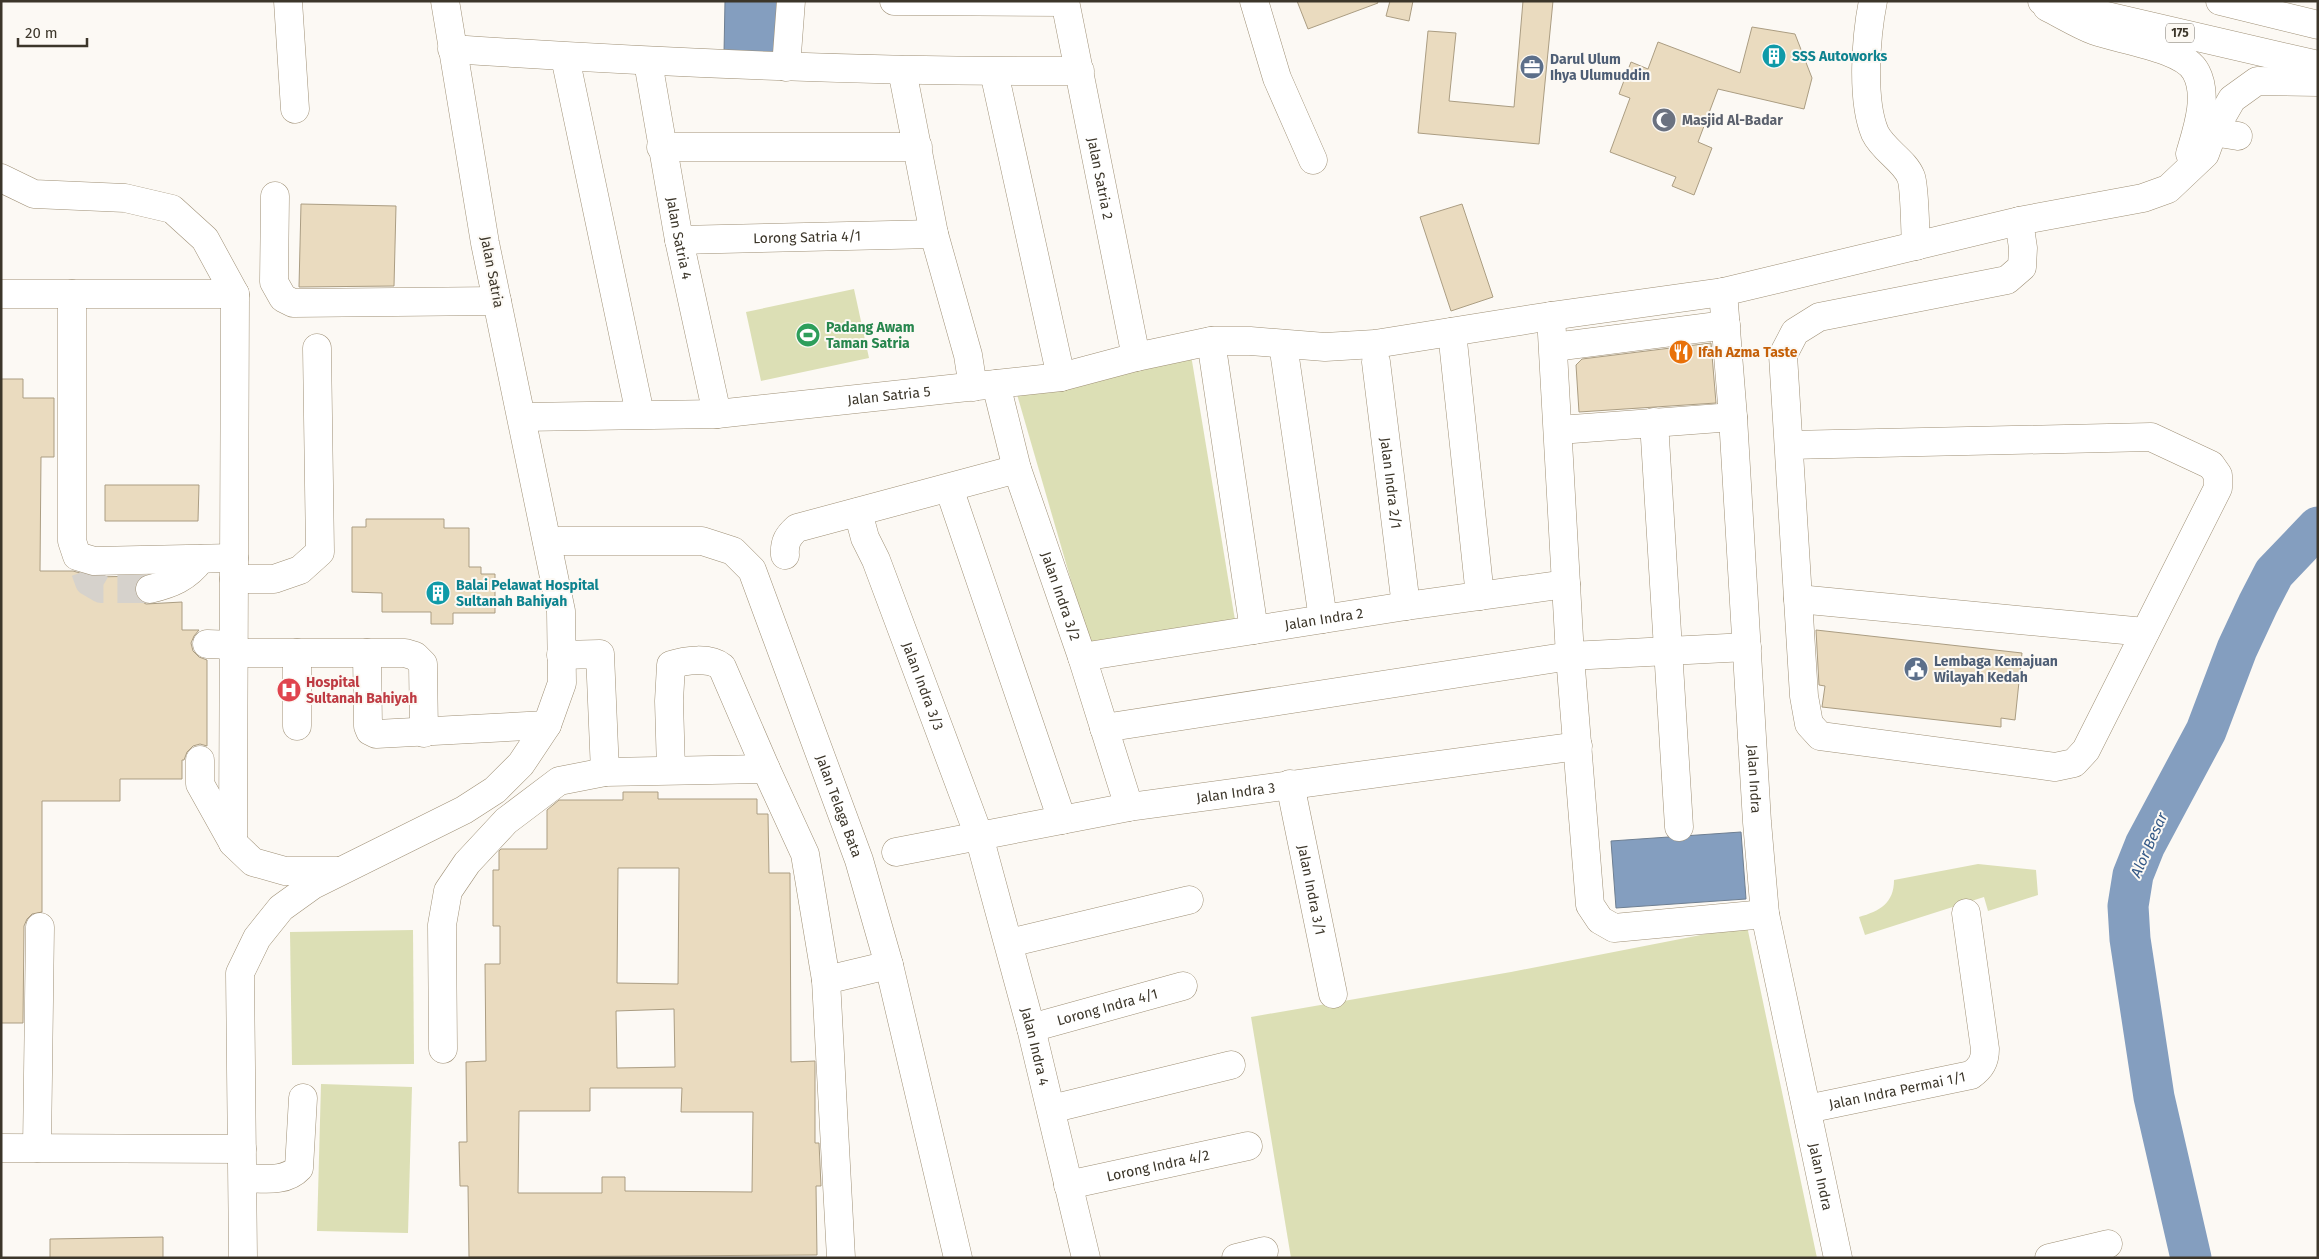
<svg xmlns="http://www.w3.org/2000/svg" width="2319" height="1259" font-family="'Fira Sans',sans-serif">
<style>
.green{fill:#dcdfb5}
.water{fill:#849ebf;stroke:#6e7f92}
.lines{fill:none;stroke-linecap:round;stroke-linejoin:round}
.river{stroke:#849ebf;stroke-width:41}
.building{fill:#eadbbf;stroke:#ab9d82;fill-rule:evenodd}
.minor-tunnel{stroke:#d6d2cc;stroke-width:28;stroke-dasharray:28 14;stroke-linecap:butt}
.minor-casing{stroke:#9f9076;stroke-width:29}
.highway-casing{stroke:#9f9076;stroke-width:29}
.minor{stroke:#fff;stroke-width:28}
.highway{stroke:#fff;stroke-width:28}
.labels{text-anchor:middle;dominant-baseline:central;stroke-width:4;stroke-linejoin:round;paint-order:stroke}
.shield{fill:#fcf9f4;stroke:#767067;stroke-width:1}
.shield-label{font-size:12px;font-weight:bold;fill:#3c362a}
.culture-label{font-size:14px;font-weight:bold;fill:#0d838f;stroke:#fcf9f4;text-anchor:start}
.service-label{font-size:14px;font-weight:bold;fill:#4e5e75;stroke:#fcf9f4;text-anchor:start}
.worship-label{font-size:14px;font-weight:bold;fill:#5b616d;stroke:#fcf9f4;text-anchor:start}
.street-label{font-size:14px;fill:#3c362a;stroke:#fcf9f4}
.leisure-label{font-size:14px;font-weight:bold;fill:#27864d;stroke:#fcf9f4;text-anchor:start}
.food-label{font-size:14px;font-weight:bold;fill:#c56008;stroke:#fcf9f4;text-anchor:start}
.health-label{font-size:14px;font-weight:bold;fill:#be3a42;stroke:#fcf9f4;text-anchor:start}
.water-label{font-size:15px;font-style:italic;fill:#345987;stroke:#fcf9f4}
</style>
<rect width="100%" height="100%" fill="#fcf9f4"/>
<g class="green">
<path d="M 854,289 L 869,358 L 761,381 L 746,312 Z"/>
<path d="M 1191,355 L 1235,620 L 1090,646 L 1014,384 Z"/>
<path d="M 1978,864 L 2036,870 L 2038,895 L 1988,911 L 1984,897 L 1865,935 L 1859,917 C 1880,911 1894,903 1894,880 Z"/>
<path d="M 1747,926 L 1817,1258 L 1291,1258 L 1251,1017 L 1511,972 Z"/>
<path d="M 413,930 L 414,1064 L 292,1065 L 290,932 Z"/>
<path d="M 321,1084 L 412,1087 L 408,1233 L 317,1231 Z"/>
</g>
<g class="water">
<path d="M 725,1 L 781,1 L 780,54 L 724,53 Z"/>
<path d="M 1741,832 L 1746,899 L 1616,908 L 1611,841 Z"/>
</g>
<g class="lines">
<path class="river" d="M 2191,1258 L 2154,1097 L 2130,939 L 2128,906 L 2133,875 L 2145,845 L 2206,731 L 2237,649 L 2258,604 L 2274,573 L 2318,527"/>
</g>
<g class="building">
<path d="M 1297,1 L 1377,1 L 1378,3 L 1308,29 Z"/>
<path d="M 1390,1 L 1413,1 L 1409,21 L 1386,16 Z"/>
<path d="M 1523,1 L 1553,1 L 1539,144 L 1418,133 L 1428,31 L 1456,33 L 1449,101 L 1514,107 Z"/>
<path d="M 1752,27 L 1795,34 L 1812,78 L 1804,109 L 1718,89 L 1698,142 L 1712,148 L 1694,195 L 1672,186 L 1676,177 L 1610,152 L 1630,98 L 1619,94 L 1631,62 L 1648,69 L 1658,42 L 1740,73 Z"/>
<path d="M 301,204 L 396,206 L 394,286 L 299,287 Z"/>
<path d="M 1462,204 L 1493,297 L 1451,311 L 1420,217 Z"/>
<path d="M 1711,343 L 1716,403 L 1579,412 L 1576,365 L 1582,359 Z"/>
<path d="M 1,379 L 23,379 L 23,398 L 54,398 L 54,457 L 41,457 L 40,571 L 73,571 L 94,577 L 143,576 L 135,585 L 135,593 L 139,600 L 146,604 L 182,602 L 182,630 L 199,630 L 194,636 L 191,643 L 193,651 L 199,657 L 207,660 L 207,746 L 200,744 L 193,746 L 187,752 L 184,760 L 182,760 L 182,779 L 120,779 L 120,801 L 42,801 L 42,912 L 32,914 L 27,919 L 24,926 L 23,1023 L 1,1023 Z"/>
<path d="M 105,485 L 199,485 L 198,521 L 105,521 Z"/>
<path d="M 366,519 L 444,519 L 444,528 L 469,528 L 469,567 L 481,567 L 481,574 L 495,574 L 495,613 L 453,613 L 453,624 L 431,624 L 431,612 L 382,612 L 382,593 L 352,592 L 352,527 L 366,527 Z"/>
<path d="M 1816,630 L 2022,653 L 2015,720 L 2001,718 L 2001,727 L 1822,707 L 1825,686 L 1819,685 Z"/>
<path d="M 623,792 L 658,792 L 658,799 L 757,799 L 757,814 L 768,814 L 769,873 L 790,873 L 791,1062 L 815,1061 L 815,1143 L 819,1143 L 821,1186 L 816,1186 L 817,1255 L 469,1257 L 468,1186 L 460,1186 L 459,1142 L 467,1142 L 466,1062 L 486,1061 L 485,964 L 500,964 L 500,926 L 493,926 L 493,870 L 499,870 L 499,851 L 501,849 L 547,849 L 547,810 L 559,800 L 623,800 ZM 618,868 L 679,868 L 678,984 L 617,983 ZM 674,1009 L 675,1067 L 617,1068 L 616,1011 ZM 590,1088 L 682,1088 L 681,1112 L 753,1112 L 752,1192 L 625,1191 L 625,1177 L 602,1177 L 602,1193 L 518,1193 L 519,1111 L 590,1111 Z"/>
<path d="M 163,1237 L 163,1258 L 50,1258 L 50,1239 Z"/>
</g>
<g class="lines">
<path class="minor-tunnel" d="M 85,571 L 89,582 L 101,589 L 150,589"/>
<defs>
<g id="minor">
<path d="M 288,1 L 295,109"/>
<path d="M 894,1 L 1065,2"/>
<path id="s1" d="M 1065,1 L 1136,357"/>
<path d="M 1254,1 L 1277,78 L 1313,160"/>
<path d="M 1873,1 C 1866,36 1861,100 1875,133 C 1883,150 1905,161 1911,177 C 1915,187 1915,232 1916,246"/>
<path d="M 2047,7 C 2063,15 2079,25 2095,31 C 2120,40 2184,48 2196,72 C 2209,96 2197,130 2190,154"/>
<path d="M 452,49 C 661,63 870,72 1080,71"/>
<path d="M 565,57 L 640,414"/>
<path id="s2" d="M 648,62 L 679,240 L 717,414"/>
<path d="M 786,67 L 791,1"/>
<path d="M 902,70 L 934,234 L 968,355 L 973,387"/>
<path d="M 994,72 L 1061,377"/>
<path d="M 2213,132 L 2238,136"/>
<path d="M 661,147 L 918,147"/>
<path d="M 1,178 L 34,194 L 125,198 L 172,209 L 205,239 L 235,294 L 233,843"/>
<path d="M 275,196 L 274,282 L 283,298 L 293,303 L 497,301"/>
<path id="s3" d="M 679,240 L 934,234"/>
<path id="s4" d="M 1723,292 L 1733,417 L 1757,822 L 1765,914 L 1838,1258"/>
<path d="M 1,294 L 235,294"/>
<path d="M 72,294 L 72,541 L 77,556 L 94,561 L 234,558"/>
<path d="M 1551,316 L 1570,656 L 1590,905 L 1600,920 L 1614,928 L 1765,914"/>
<path d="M 1452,332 L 1480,596"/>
<path d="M 1211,341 L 1254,630"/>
<path d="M 1283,344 L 1323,619"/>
<path d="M 1554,347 L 1726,325"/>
<path id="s5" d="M 1376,362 L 1406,606"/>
<path id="s6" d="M 996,384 L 1017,469 L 1082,657 L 1129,807"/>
<path id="s7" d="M 522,417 L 717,414 L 1061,377 L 1136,357 L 1211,341 L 1250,341 L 1325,347 L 1375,344 L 1551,316 L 1723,292 L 2019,221 L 2143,198 L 2168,189 L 2205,154 L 2213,132 L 2232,99 L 2257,81 L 2318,82"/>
<path d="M 1654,422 L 1679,827"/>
<path d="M 1559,430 L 1733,417"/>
<path d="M 1789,445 L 2151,437 L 2211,465 L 2218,475 L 2218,488 L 2086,750 L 2074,763 L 2055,767 L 1820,736 L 1809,724 L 1804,696 L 1783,355 L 1795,332 L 1819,317 L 2007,280 L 2022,267 L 2023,248 L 2019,221"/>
<path d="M 949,488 L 1062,820"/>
<path id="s8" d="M 858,512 L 865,538 L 876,560 L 979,836 L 1031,1028 L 1086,1258"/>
<path id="s9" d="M 547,541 L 702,541 L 733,551 L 752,570 L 859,860 L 889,965 L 958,1258"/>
<path d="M 785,555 C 784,542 788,536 797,528 L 1017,469"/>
<path d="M 234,579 L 274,579 L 300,570 L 320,552 L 317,348"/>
<path d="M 150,589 C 171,584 187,578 201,559"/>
<path d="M 1798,599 L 2145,632"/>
<path d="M 207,644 L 234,645"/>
<path d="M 234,653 L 405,653 L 415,656 L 423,664 L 424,733"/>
<path d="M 297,653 L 297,726"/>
<path d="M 367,653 L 368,726 L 370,731 L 376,734 L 547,725"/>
<path d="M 561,655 L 600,654 L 605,772"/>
<path id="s10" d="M 1082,657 L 1406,606 L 1566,584"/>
<path d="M 1104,728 L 1570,656 L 1747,647"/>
<path d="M 200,760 L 200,784 L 233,843 L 253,862 L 285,871 L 338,871"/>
<path d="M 671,770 L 669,701 L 671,665 C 685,660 710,657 722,667 L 766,769"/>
<path id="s11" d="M 1290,784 L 1333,994"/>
<path id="s12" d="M 896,852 L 1129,807 L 1578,746"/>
<path d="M 1009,943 L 1189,900"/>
<path d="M 826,980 L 889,965"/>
<path id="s13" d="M 1031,1028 L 1183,986"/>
<path d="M 443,1049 L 442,925 L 448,891 L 467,863 L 506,821 L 559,781 L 605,772 L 766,769 L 805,854 L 826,980 L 841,1258"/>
<path d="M 1051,1109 L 1231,1065"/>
<path id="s14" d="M 1807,1109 L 1971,1075 C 1981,1068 1985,1061 1985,1049 L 1966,913"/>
<path d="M 1,1148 L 242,1149"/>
<path d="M 37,1148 L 40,927"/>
<path d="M 243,1178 C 262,1178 285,1183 299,1168 L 303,1098"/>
<path id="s15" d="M 1068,1185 L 1248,1146"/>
<path d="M 243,1258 L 240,973 L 257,938 L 281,908 L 313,885 L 464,810 L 495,790 L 521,764 L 547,725 L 562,683 L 561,611 L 485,243 L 445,1"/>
<path d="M 1236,1258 L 1264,1251"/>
<path d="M 2049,1258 L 2108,1244"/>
</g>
<g id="highway">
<path d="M 2042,1 L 2318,65"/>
<path d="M 2220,1 L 2318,25"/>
</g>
</defs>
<use href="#minor" class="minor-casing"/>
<use href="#highway" class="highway-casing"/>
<use href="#minor" class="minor"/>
<use href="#highway" class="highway"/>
</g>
<defs>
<symbol id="building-disc" viewBox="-11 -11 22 22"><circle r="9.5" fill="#0f9aa8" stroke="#fcf9f4"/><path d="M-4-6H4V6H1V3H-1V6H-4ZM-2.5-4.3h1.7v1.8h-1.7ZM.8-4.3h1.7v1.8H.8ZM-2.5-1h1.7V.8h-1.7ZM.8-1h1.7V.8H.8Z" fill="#fff"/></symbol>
<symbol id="office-disc" viewBox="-11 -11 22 22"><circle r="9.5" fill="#5c6f8a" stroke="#fcf9f4"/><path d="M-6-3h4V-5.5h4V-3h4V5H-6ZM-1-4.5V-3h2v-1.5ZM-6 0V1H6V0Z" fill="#fff"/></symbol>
<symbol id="mosque-disc" viewBox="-11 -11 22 22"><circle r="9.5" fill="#6b7280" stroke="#fcf9f4"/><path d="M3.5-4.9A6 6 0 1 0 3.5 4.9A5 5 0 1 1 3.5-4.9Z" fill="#fff"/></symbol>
<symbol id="stadium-disc" viewBox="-11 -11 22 22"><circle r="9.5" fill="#2e9e5b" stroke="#fcf9f4"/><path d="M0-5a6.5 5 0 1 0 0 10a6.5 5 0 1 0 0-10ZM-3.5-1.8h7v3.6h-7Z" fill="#fff"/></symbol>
<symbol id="restaurant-disc" viewBox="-11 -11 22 22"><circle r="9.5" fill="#e8710a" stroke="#fcf9f4"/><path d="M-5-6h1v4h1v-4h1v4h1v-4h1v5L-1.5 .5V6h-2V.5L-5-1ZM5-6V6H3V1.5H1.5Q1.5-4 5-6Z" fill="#fff"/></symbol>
<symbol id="civic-disc" viewBox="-11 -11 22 22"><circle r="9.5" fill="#5c6f8a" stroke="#fcf9f4"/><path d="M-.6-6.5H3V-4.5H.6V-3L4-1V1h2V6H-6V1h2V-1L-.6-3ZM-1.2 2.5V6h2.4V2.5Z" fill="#fff"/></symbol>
<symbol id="hospital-disc" viewBox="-11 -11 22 22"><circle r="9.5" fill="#e0444e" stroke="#fcf9f4"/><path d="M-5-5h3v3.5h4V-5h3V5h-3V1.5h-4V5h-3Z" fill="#fff"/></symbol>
</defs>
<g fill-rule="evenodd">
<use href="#building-disc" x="1760" y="42" width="28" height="28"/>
<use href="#office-disc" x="1518" y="53" width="28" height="28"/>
<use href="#mosque-disc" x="1650" y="106" width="28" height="28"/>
<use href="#stadium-disc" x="794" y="321" width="28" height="28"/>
<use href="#restaurant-disc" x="1667" y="338" width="28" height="28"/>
<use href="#building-disc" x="424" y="579" width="28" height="28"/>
<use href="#civic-disc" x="1902" y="655" width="28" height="28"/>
<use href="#hospital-disc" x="275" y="676" width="28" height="28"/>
</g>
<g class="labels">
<rect class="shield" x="2166" y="23.5" width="28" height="19" rx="4"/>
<g class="shield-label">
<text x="2180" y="33">175</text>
</g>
<g class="culture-label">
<text x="1792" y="56">SSS Autoworks</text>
<text x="456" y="585">Balai Pelawat Hospital<tspan x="456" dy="16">Sultanah Bahiyah</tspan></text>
</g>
<g class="service-label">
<text x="1550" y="59">Darul Ulum<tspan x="1550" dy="16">Ihya Ulumuddin</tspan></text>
<text x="1934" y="661">Lembaga Kemajuan<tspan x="1934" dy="16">Wilayah Kedah</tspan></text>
</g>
<g class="worship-label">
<text x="1682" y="120">Masjid Al-Badar</text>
</g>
<g class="street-label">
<text stroke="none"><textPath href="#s1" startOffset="181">Jalan Satria 2</textPath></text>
<text stroke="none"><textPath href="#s3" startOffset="128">Lorong Satria 4/1</textPath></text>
<text stroke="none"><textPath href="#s2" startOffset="179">Jalan Satria 4</textPath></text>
<text transform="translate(492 272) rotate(79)">Jalan Satria</text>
<text stroke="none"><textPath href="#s7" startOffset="368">Jalan Satria 5</textPath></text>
<text stroke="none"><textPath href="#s5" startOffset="122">Jalan Indra 2/1</textPath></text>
<text stroke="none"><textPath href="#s6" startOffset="222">Jalan Indra 3/2</textPath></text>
<text stroke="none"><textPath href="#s10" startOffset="245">Jalan Indra 2</textPath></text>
<text stroke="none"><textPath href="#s8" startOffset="186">Jalan Indra 3/3</textPath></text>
<text stroke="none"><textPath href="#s4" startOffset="488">Jalan Indra</textPath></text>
<text stroke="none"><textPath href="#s12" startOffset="345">Jalan Indra 3</textPath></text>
<text stroke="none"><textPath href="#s9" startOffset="466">Jalan Telaga Bata</textPath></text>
<text stroke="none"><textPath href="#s11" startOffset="108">Jalan Indra 3/1</textPath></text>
<text stroke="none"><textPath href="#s13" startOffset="79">Lorong Indra 4/1</textPath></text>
<text stroke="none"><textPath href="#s8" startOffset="564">Jalan Indra 4</textPath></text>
<text stroke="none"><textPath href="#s14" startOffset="92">Jalan Indra Permai 1/1</textPath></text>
<text stroke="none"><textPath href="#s15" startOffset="92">Lorong Indra 4/2</textPath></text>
<text stroke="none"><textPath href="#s4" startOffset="892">Jalan Indra</textPath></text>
</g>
<g class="leisure-label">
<text x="826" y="327">Padang Awam<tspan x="826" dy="16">Taman Satria</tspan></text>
</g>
<g class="food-label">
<text x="1698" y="352">Ifah Azma Taste</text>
</g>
<g class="health-label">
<text x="306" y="682">Hospital<tspan x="306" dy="16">Sultanah Bahiyah</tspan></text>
</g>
<g class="water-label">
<text transform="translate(2149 845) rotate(-66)">Alor Besar</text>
</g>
</g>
<rect width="2319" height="1259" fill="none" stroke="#3c362a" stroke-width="5"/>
<path d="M18 38v8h69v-8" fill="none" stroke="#3c362a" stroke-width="2.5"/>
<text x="25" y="38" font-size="15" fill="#3c362a" stroke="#fcf9f4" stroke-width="4" paint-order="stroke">20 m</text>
</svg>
